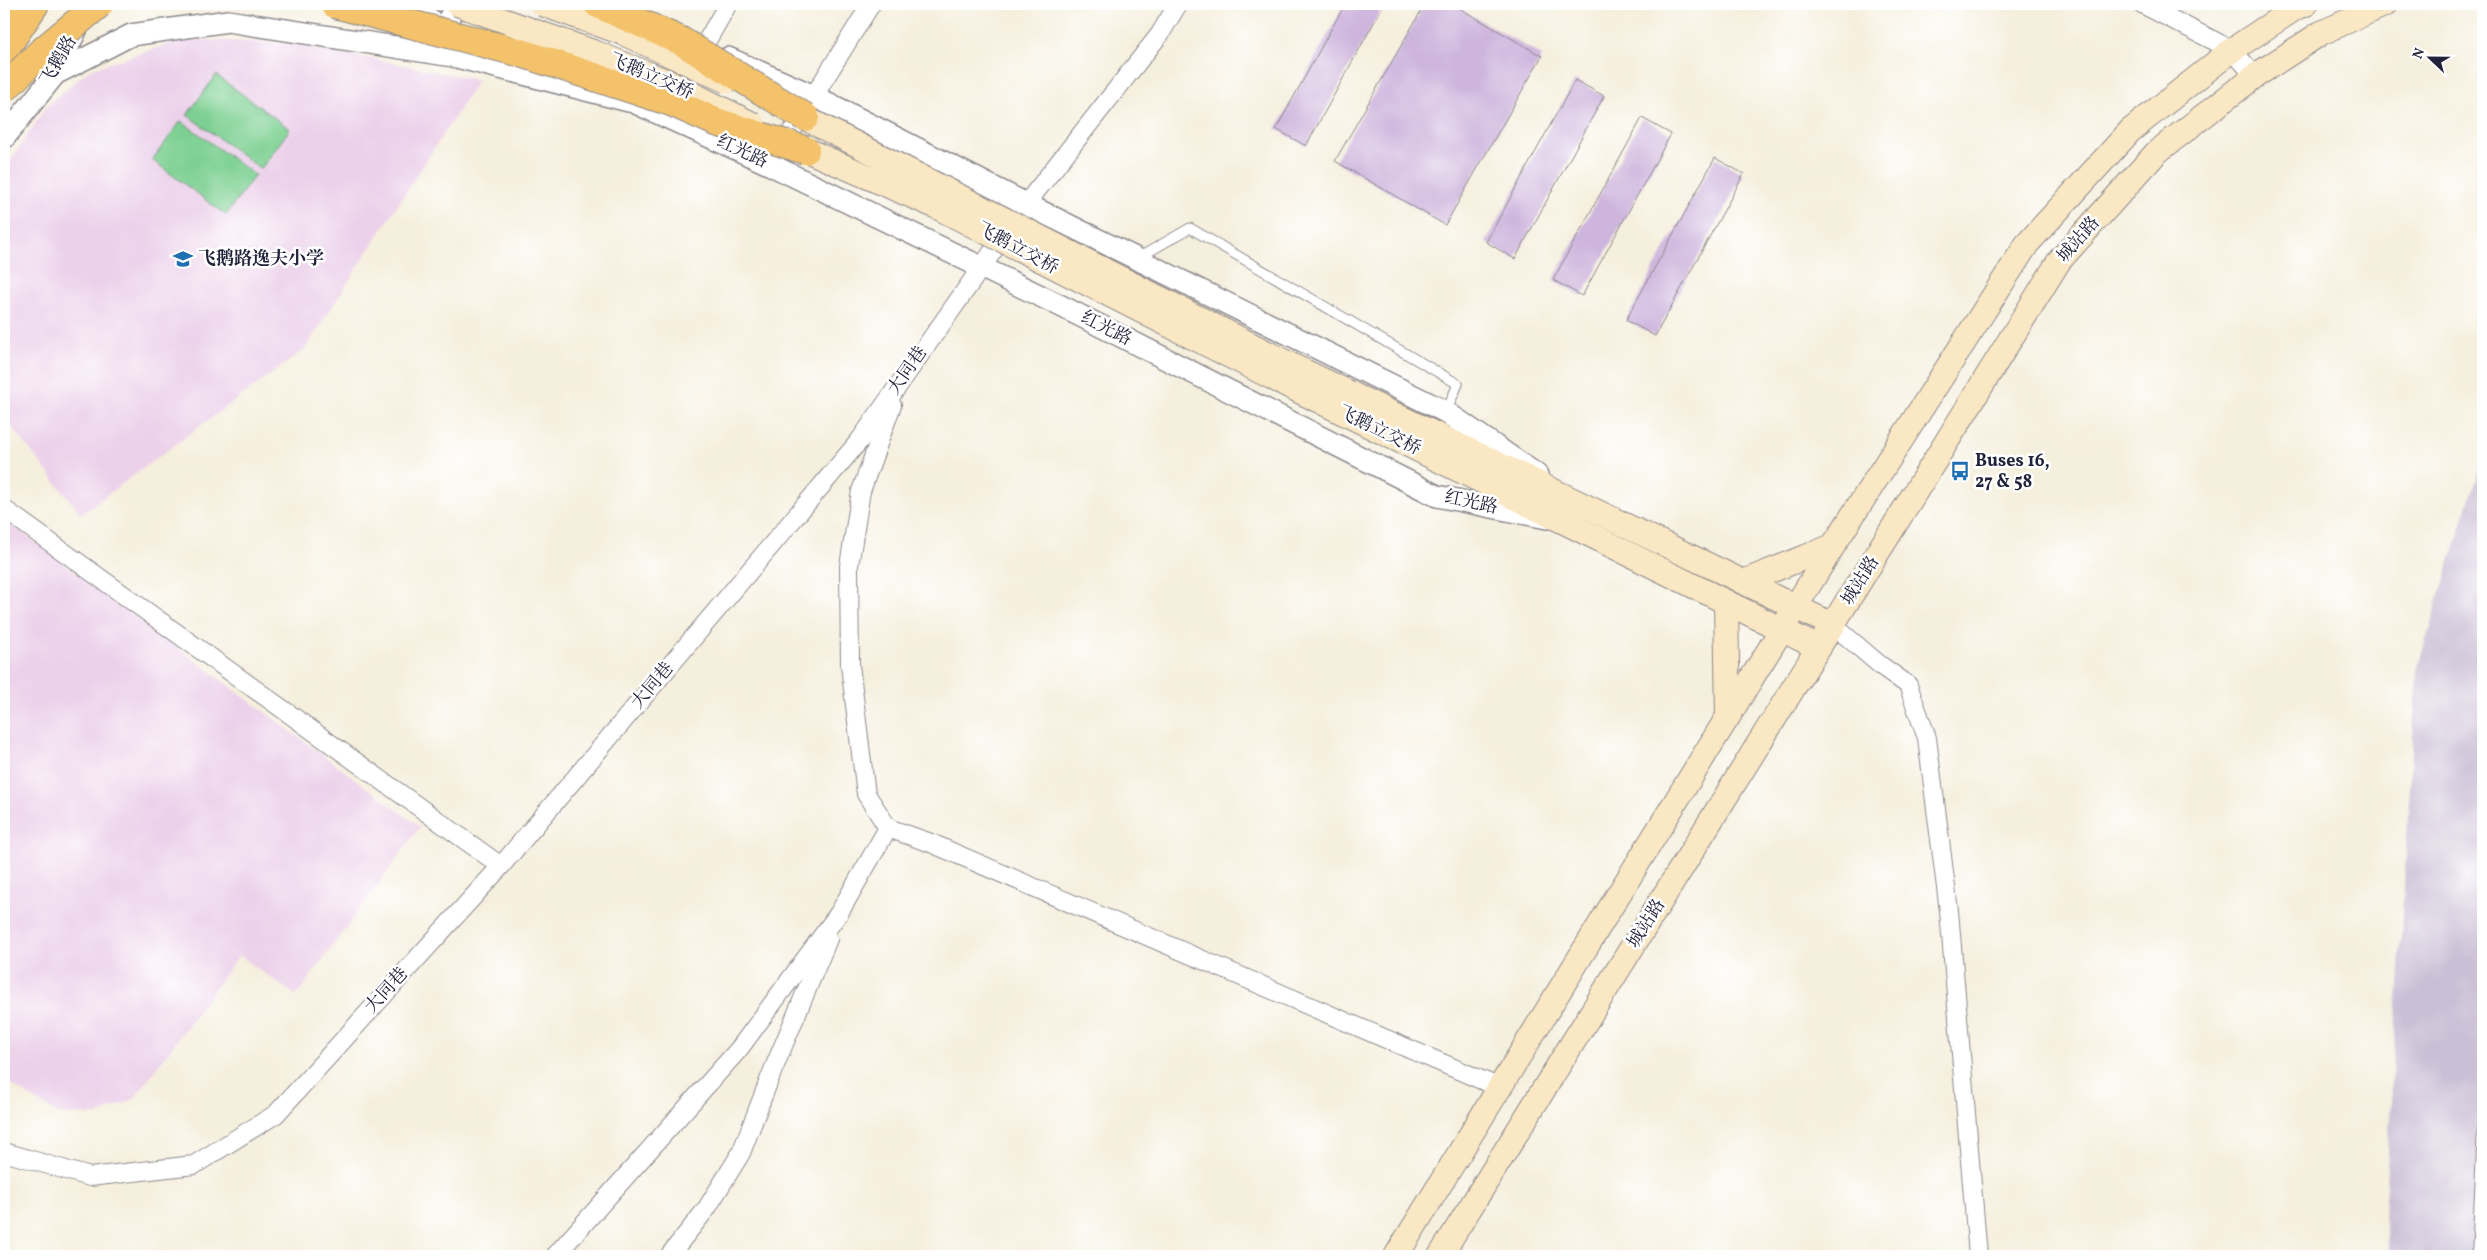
<svg xmlns="http://www.w3.org/2000/svg" width="2487" height="1260" font-family="Vollkorn,'Noto Serif SC',serif">
<style>
.built{fill:#ecd1ea}
.industrial{fill:#cbbfd5}
.green{fill:#7dd092;stroke:#507966}
.building{fill:#ceb5dd}
.lines{fill:none;stroke-linecap:round;stroke-linejoin:round}
.service-casing{stroke:#8c888c;stroke-width:11}
.minor-casing{stroke:#8c888c;stroke-width:20}
.tertiary-casing{stroke:#8c888c;stroke-width:24}
.secondary-casing{stroke:#8c888c;stroke-width:26}
.primary-casing{stroke:#8c888c;stroke-width:30}
.service{stroke:#fff;stroke-width:9}
.minor{stroke:#fff;stroke-width:18}
.tertiary{stroke:#fff;stroke-width:21}
.secondary{stroke:#fae7c3;stroke-width:24}
.primary{stroke:#f3c26a;stroke-width:28}
.secondary-bridge-casing{stroke:#8c888c;stroke-width:26;stroke-linecap:butt}
.primary-bridge-casing{stroke:#8c888c;stroke-width:30;stroke-linecap:butt}
.secondary-bridge{stroke:#fae7c3;stroke-width:24}
.primary-bridge{stroke:#f3c26a;stroke-width:28}
.labels{text-anchor:middle;dominant-baseline:central;stroke-width:5;stroke-linejoin:round;paint-order:stroke}
.street-label{font-size:18px;fill:#22223b;stroke:#fff}
.poi-label{font-size:18px;font-weight:bold;fill:#22223b;stroke:#fff;text-anchor:start}
</style>
<rect width="100%" height="100%" fill="#fff"/>
<filter id="ink" filterUnits="userSpaceOnUse"><feTurbulence type="fractalNoise" baseFrequency=".02" numOctaves="2"/><feDisplacementMap in="SourceGraphic" scale="10" xChannelSelector="R" yChannelSelector="G"/><feConvolveMatrix kernelMatrix="1 2 1 2 8 2 1 2 1" color-interpolation-filters="sRGB"/></filter>
<filter id="wash" filterUnits="userSpaceOnUse"><feTurbulence type="fractalNoise" baseFrequency=".0096" numOctaves="4" result="noise"/><feDisplacementMap in="SourceGraphic" scale="20" xChannelSelector="R" yChannelSelector="G"/><feGaussianBlur stdDeviation="1.12" result="paint"/><feColorMatrix in="noise" values="0 0 0 0 0 0 0 0 0 0 0 0 0 0 0 0 0 1.4 0 .05"/><feComposite in="paint" operator="in"/></filter>
<g filter="url(#wash)">
<rect width="100%" height="100%" fill="#f5efdd"/>
<g class="built">
<path d="M 184,39 L 296,44 L 478,80 L 305,349 L 81,514 L 4,417 L 4,170 L 46,107 L 89,70 Z"/>
<path d="M 11,524 L 420,827 L 296,996 L 239,955 L 134,1099 L 97,1115 L 58,1114 L 4,1080 L 4,534 Z"/>
</g>
<path class="industrial" d="M 2483,441 L 2483,1256 L 2391,1256 L 2384,1217 L 2417,669 L 2479,468 Z"/>
<g class="green">
<path d="M 216,75 L 290,129 L 261,169 L 187,115 Z"/>
<path d="M 181,121 L 255,175 L 226,215 L 152,160 Z"/>
</g>
<g id="blocks">
<g class="building">
<path d="M 1345,4 L 1384,4 L 1306,146 L 1276,129 Z"/>
<path d="M 1425,4 L 1452,4 L 1542,56 L 1445,225 L 1335,161 Z"/>
<path d="M 1575,80 L 1604,96 L 1515,259 L 1486,242 Z"/>
<path d="M 1642,118 L 1671,134 L 1582,296 L 1553,280 Z"/>
<path d="M 1715,158 L 1744,174 L 1655,336 L 1626,320 Z"/>
</g>
</g>
</g>
<g filter="url(#ink)">
<use href="#blocks" fill-opacity="0" stroke="#8c888c" stroke-width="1"/>
<g class="lines">
<defs>
<g id="service">
<path d="M 1138,258 L 1190,228 L 1458,384 L 1446,412"/>
<path d="M 2480,1256 L 2477,1248 L 2483,1116"/>
</g>
<g id="minor">
<path d="M 2142,4 L 2232,50 L 2255,76"/>
<path d="M 674,98 L 728,4"/>
<path d="M 779,152 L 871,4"/>
<path d="M 4,509 L 501,866"/>
<path d="M 1833,625 L 1880,665 L 1908,685 L 1927,738 L 1949,911 L 1978,1256"/>
<path d="M 888,828 L 931,843 L 1500,1088"/>
<path d="M 4,1152 L 90,1177 L 194,1165 L 276,1114 L 501,866 L 860,440 L 1026,204 L 1160,34 L 1178,4"/>
<path d="M 555,1256 L 739,1049 L 839,913 L 888,828 L 866,794 L 850,665 L 849,566 L 861,491 L 892,405"/>
<path d="M 669,1256 L 707,1208 L 741,1153 L 773,1070 L 828,939"/>
</g>
<g id="tertiary">
<path d="M 393,4 L 430,19"/>
<path d="M 446,25 L 456,4"/>
<path d="M 728,58 L 814,96 L 1026,204 L 1446,412 L 1537,475"/>
<path d="M 55,74 L 131,35 L 228,21 L 453,56 L 629,101"/>
<path d="M 627,99 L 771,165 L 1061,306 L 1437,496 L 1547,518"/>
<path d="M 4,138 L 55,74 L 80,22"/>
</g>
<g id="secondary">
<path d="M 1285,362 L 1833,625"/>
<path d="M 1277,380 L 1819,648"/>
<path d="M 1743,582 L 1833,546"/>
<path d="M 1726,602 L 1728,717"/>
<path d="M 1396,1256 L 1833,546 L 2027,244 L 2130,131 L 2232,50 L 2294,9 L 2306,4"/>
<path d="M 1440,1256 L 2059,261 L 2157,152 L 2255,76 L 2321,33 L 2386,4"/>
</g>
<g id="primary">
<path d="M 4,10 L 8,4"/>
<path d="M 4,50 L 35,4"/>
</g>
</defs>
<use href="#service" class="service-casing"/>
<use href="#minor" class="minor-casing"/>
<use href="#tertiary" class="tertiary-casing"/>
<use href="#secondary" class="secondary-casing"/>
<use href="#primary" class="primary-casing"/>
<use href="#service" class="service"/>
<use href="#minor" class="minor"/>
<use href="#tertiary" class="tertiary"/>
<use href="#secondary" class="secondary"/>
<use href="#primary" class="primary"/>
<defs>
<g id="secondary-bridge">
<path d="M 457,4 L 596,53 L 668,82 L 754,125"/>
<path d="M 542,4 L 623,33 L 727,81"/>
<path d="M 787,109 L 1285,362"/>
<path d="M 788,142 L 935,206 L 1277,380"/>
</g>
<g id="primary-bridge">
<path d="M 335,4 L 521,53 L 671,102 L 716,122 L 805,150"/>
<path d="M 598,4 L 681,41 L 805,117"/>
<path d="M 4,89 L 39,54 L 99,4"/>
</g>
</defs>
<use href="#secondary-bridge" class="secondary-bridge-casing"/>
<use href="#primary-bridge" class="primary-bridge-casing"/>
<use href="#secondary-bridge" class="secondary-bridge"/>
<use href="#primary-bridge" class="primary-bridge"/>
</g>
</g>
<defs>
<symbol id="school-bare" viewBox="-9 -9 18 18"><path d="M0-5L7-2L0 1L-7-2ZM-4 1L0 2.5L4 1V4Q0 6-4 4Z" fill="#1f6fb2" stroke="#fff" stroke-width="2.5" paint-order="stroke"/></symbol>
<symbol id="bus-bare" viewBox="-9 -9 18 18"><path d="M-5-6H5V4H4V6H2V4H-2V6H-4V4H-5ZM-3.5-4V0h7V-4ZM-3.5 1.2v1.5H-2V1.2ZM2 1.2v1.5H3.5V1.2Z" fill="#1f6fb2" stroke="#fff" stroke-width="2.5" paint-order="stroke"/></symbol>
</defs>
<g fill-rule="evenodd">
<use href="#school-bare" x="169" y="245" width="28" height="28"/>
<use href="#bus-bare" x="1946" y="457" width="28" height="28"/>
</g>
<g class="labels">
<g class="street-label">
<text transform="translate(59 61) rotate(-60)">飞鹅路</text>
<text transform="translate(651 77) rotate(23)">飞鹅立交桥</text>
<text transform="translate(742 152) rotate(25)">红光路</text>
<text transform="translate(2079 240) rotate(-49)">城站路</text>
<text transform="translate(1017 249) rotate(28)">飞鹅立交桥</text>
<text transform="translate(1106 329) rotate(27)">红光路</text>
<text transform="translate(908 371) rotate(-55)">大同巷</text>
<text transform="translate(1379 431) rotate(26)">飞鹅立交桥</text>
<text transform="translate(1471 503) rotate(12)">红光路</text>
<text transform="translate(1861 581) rotate(-58)">城站路</text>
<text transform="translate(653 686) rotate(-50)">大同巷</text>
<text transform="translate(1647 924) rotate(-58)">城站路</text>
<text transform="translate(387 991) rotate(-48)">大同巷</text>
</g>
<g class="poi-label">
<text x="198" y="259">飞鹅路逸夫小学</text>
<text x="1975" y="461">Buses 16,<tspan x="1975" dy="21">27 &amp; 58</tspan></text>
</g>
</g>
<rect width="2487" height="1260" fill="none" stroke="#fff" stroke-width="20"/>
<g transform="translate(2430 58) rotate(292)" stroke="#ffffff" stroke-width="4" paint-order="stroke">
<path d="M0-4L9 19L0 12L-9 19Z" fill="#22223b"/>
<text y="-8" font-size="14" font-weight="bold" text-anchor="middle" fill="#22223b">N</text>
</g>
</svg>
